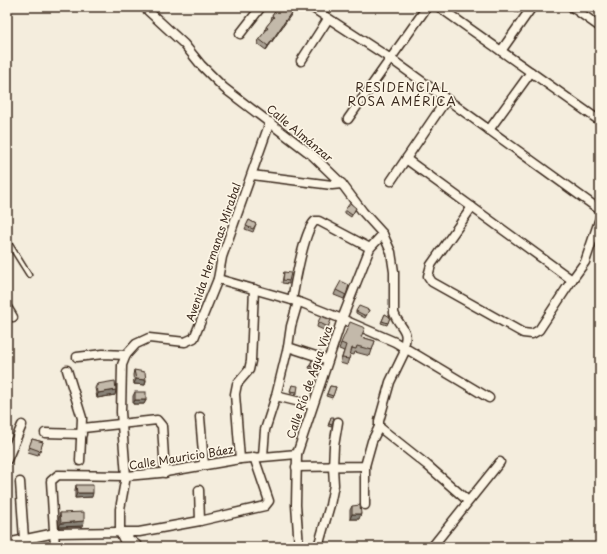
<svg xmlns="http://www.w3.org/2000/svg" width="607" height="554" font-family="'Playpen Sans',sans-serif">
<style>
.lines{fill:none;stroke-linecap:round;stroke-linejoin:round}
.service-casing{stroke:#3b2a1e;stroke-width:7}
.minor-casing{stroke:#3b2a1e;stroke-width:11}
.service{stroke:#fcf5e5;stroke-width:4}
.minor{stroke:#fcf5e5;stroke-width:8}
.wall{fill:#a89f92;stroke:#3b2a1e}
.shaded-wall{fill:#888277;stroke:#3b2a1e}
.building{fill:#c3b9aa;stroke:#3b2a1e}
.labels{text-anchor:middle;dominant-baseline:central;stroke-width:3.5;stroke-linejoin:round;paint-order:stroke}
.street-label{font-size:11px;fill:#3b2a1e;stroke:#fcf5e5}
.neighbourhood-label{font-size:12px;letter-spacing:1px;fill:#3b2a1e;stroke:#fcf5e5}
</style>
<rect width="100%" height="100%" fill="#f4eddd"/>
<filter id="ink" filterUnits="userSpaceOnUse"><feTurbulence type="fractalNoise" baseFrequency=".025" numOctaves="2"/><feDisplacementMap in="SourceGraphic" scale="8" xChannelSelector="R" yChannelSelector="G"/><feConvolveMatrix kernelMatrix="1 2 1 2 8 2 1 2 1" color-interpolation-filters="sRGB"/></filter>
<g filter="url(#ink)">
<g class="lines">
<defs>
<path id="service" d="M 7,240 L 29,275"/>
<g id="minor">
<path d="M 144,7 L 184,44 L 201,65 L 224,88 L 312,155 L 342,184 L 363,212 L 383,234 L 391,252 L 394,272 L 394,313 C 399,328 411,329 403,348"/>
<path d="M 311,7 L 391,59 L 600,210"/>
<path d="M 439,7 L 600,121"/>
<path d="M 572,7 L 600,27"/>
<path d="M 240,34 L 261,7"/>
<path d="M 501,51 L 532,7"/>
<path d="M 301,61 L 328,19"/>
<path d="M 348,119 L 427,7"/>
<path d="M 489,130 L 531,72"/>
<path d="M 406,159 L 572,280"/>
<path d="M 252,175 L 332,185 L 342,184"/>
<path d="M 391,181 L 446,100"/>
<path d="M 472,207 L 431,265 L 428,276 L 432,282 L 523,333 L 532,334 L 539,330 L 572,280 L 585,262 L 600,218"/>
<path d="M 218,279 L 302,303 L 342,319 L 395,342 L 489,398"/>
<path d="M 292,300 C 295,284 304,230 315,221 L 319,221 L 370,248"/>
<path d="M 7,307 L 13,317"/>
<path d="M 288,347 L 328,360"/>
<path d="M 77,357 L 103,354 L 126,355"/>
<path d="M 67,370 L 82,418 L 80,461"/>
<path d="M 276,396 L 312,405"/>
<path d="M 200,417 L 204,465"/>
<path d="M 379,427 L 427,465 L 468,501"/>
<path d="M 83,428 L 157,420 L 162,426 L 165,473"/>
<path d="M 45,433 L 82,434"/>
<path d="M 263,456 L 265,430 L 276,396 L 288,347 L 291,326 L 298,302"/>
<path d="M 240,459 L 235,394 L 237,384 L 249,370 L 251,361 L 254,289"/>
<path d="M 7,460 L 22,425"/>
<path d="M 365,466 L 365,505"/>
<path d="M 296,467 L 365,466 L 372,441 L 379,427 L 379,421 L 390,382 L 406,349"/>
<path d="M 20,482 L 24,539"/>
<path d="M 199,490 L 200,521"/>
<path d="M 120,532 L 139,532 L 200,521 L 265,506 L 269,501 L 254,457"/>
<path d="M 7,543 L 55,533 L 120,532 L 138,546"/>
<path d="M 55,547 L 51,481 L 58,475 L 126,476 L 160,473 L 240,459 L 297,454"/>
<path d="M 127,547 L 120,532 L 120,509 L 126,476 L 121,412 L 122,365 L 126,355 L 136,344 L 149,338 L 185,342 L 194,338 L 218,279 L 222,257 L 270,122"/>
<path d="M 299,547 L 296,505 L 297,454 L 342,319 L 370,248 L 383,234"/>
<path d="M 318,547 L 330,505 L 334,485 L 333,467 L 334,446 L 338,422"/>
<path d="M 432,547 L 500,462"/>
</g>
</defs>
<use href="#service" class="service-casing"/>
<use href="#minor" class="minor-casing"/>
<use href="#service" class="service"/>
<use href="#minor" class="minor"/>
</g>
<g class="wall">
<path d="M 278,7 L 296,7 L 266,50 L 258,44 L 259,39 L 265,32 L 266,27 L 271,21 L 271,20 L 272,16 Z"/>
<path d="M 509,7 L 523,7 L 518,13 Z"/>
<path d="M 356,208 L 351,217 L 345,213 L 345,210 Z"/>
<path d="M 249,220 L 256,224 L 253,232 L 245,229 Z"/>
<path d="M 284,272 L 289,281 L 289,284 L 282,283 Z"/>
<path d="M 349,285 L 344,299 L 334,295 L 336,290 Z"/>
<path d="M 369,310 L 365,318 L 356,313 L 356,311 Z"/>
<path d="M 385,314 L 390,317 L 387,325 L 381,323 Z"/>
<path d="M 318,322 L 329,325 L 326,331 L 317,327 Z"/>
<path d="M 361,337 L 375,341 L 370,356 L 355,352 L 354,355 L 350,354 L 347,365 L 340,363 L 344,351 L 339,349 L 341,343 Z"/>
<path d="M 312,360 L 320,362 L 317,371 L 309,368 Z"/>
<path d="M 134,370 L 146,380 L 145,385 L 134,384 L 133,375 Z"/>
<path d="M 97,384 L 115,395 L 97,398 L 95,388 Z"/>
<path d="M 292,385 L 297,392 L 297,394 L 290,393 Z"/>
<path d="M 330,386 L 336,387 L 332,398 L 326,396 Z"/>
<path d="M 135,392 L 146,400 L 144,404 L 133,404 L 133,396 Z"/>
<path d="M 331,417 L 332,425 L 332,427 L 328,426 Z"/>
<path d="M 32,439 L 43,442 L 38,455 L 28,452 Z"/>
<path d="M 76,485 L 92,497 L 75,498 L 75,490 Z"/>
<path d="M 352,506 L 359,519 L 350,519 L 350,510 Z"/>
<path d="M 60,513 L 84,521 L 83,526 L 59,527 L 59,518 Z"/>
</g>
<g class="shaded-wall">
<path d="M 295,7 L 296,7 L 296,8 L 266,50 L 268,46 Z"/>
<path d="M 521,7 L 523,7 L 518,13 Z"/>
<path d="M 136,379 L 146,380 L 145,385 L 134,384 Z"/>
<path d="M 116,390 L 115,395 L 97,398 L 98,393 Z"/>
<path d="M 135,400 L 146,400 L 144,404 L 133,404 Z"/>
<path d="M 77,493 L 93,493 L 92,497 L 75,498 Z"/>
<path d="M 352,514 L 361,514 L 359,519 L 350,519 Z"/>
<path d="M 84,521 L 83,526 L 59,527 L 61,523 Z"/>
</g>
<g class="building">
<path d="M 278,7 L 295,7 L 268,46 L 259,39 L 268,28 L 266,27 L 274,17 L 272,16 Z"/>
<path d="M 350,203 L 356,208 L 352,215 L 345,210 Z"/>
<path d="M 249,220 L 256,224 L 253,229 L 246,226 Z"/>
<path d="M 284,272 L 291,273 L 289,281 L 283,280 Z"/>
<path d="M 341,281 L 349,285 L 346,295 L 336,290 Z"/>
<path d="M 359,306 L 369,310 L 366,316 L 356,311 Z"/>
<path d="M 385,314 L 390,317 L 388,323 L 382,321 Z"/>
<path d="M 321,316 L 331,320 L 328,327 L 318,322 Z"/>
<path d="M 350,322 L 365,328 L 361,337 L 375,341 L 372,350 L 357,346 L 356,349 L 352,348 L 349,359 L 342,358 L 346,345 L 341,343 Z"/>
<path d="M 312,360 L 320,362 L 318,368 L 310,366 Z"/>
<path d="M 134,370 L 145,372 L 146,380 L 136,379 Z"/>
<path d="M 115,381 L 116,390 L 98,393 L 97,384 Z"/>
<path d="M 292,385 L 298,386 L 297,392 L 290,391 Z"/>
<path d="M 330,386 L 336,387 L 333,396 L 327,394 Z"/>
<rect x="135" y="392" width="11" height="8"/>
<path d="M 331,417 L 334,417 L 332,425 L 329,424 Z"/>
<path d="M 32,439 L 43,442 L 40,451 L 29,447 Z"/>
<path d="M 76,485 L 93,485 L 93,493 L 77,493 Z"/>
<path d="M 360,505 L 361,514 L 352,514 L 352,506 Z"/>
<path d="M 84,512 L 84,521 L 61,523 L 60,513 Z"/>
</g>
</g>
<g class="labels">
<g class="street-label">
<text transform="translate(300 133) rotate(40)">Calle Almánzar</text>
<text transform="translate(213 252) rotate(-71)">Avenida Hermanas Mirabal</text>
<text transform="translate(309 382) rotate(-71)">Calle Río de Agua Viva</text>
<text transform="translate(181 457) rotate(-9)">Calle Mauricio Báez</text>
</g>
<g class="neighbourhood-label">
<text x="402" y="87">RESIDENCIAL<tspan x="402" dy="14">ROSA AMÉRICA</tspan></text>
</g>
</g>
<rect width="607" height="554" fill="none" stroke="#fcf5e5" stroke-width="24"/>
<rect x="12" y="12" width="583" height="530" fill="none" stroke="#3b2a1e" stroke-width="1.5" filter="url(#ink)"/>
</svg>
